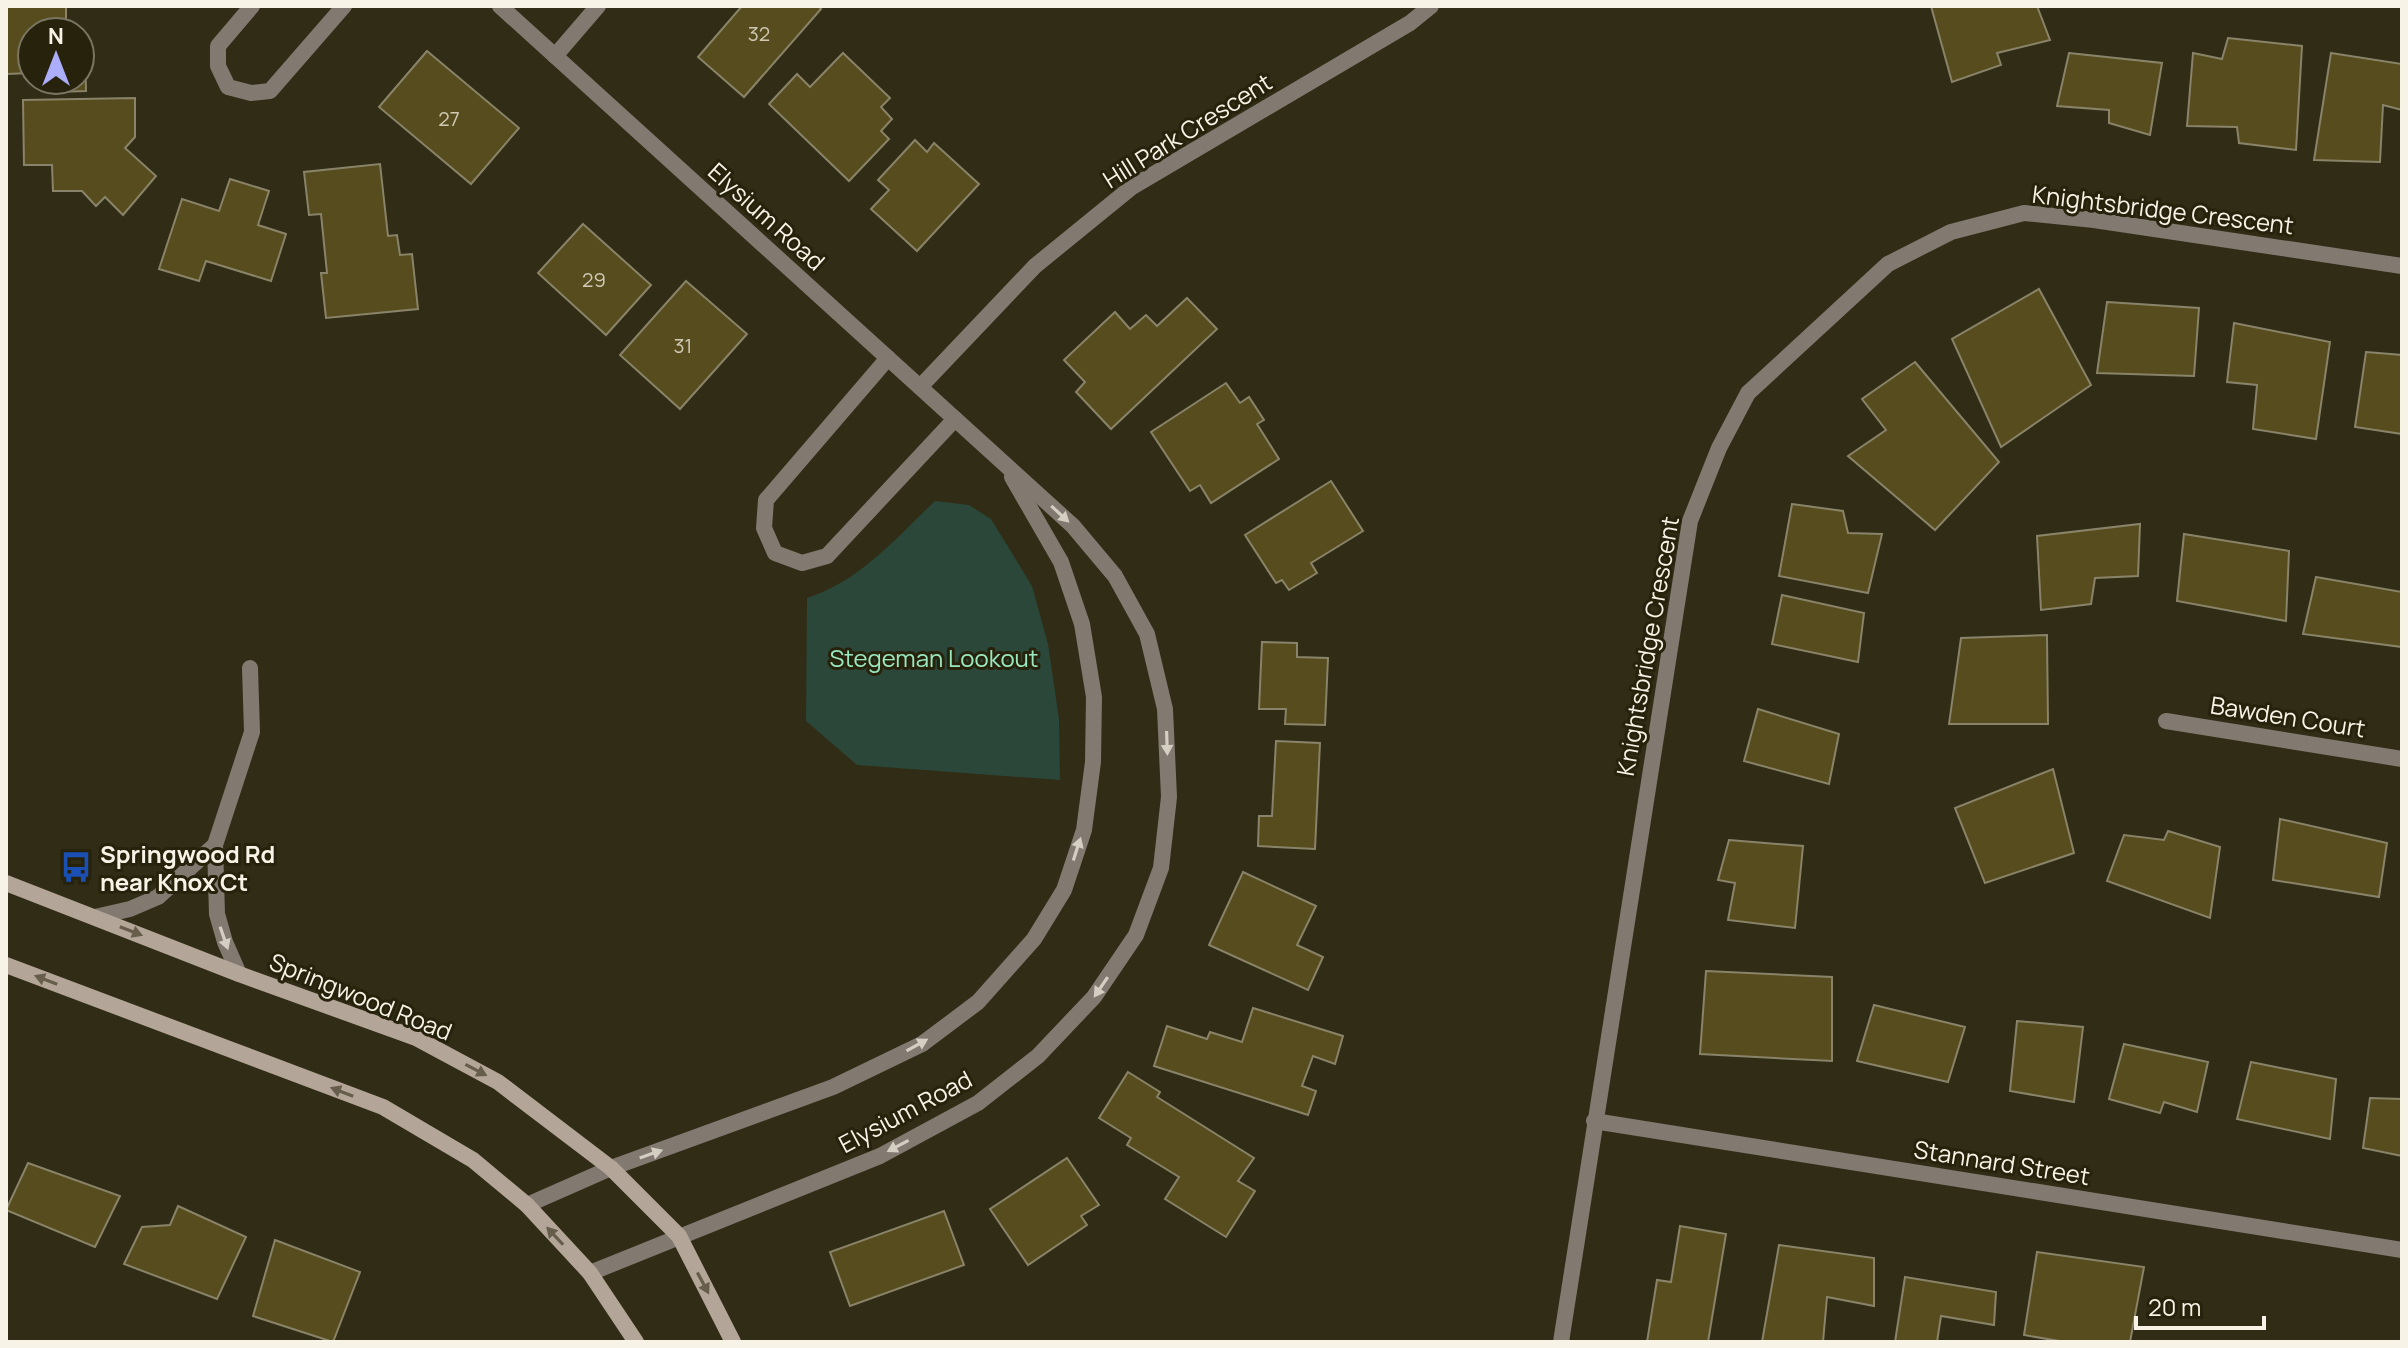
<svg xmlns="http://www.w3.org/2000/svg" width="2408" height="1348" font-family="Manrope,sans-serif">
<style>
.park{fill:#2a4739}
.building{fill:#574c1d;stroke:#898369;stroke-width:2}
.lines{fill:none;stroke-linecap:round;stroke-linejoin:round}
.minor{stroke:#827971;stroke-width:16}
.secondary{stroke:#b3a598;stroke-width:16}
.oneway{fill:#d4cec3}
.oneway2{fill:#665d4b}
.labels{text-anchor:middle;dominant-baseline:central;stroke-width:6;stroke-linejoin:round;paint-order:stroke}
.number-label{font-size:20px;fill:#cfc9b4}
.street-label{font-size:24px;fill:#f7f3e6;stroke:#27220c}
.park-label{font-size:24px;fill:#99e9c0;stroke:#27220c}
.poi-label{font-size:24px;font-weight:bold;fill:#f7f3e6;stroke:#27220c;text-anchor:start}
</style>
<rect width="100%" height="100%" fill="#312c15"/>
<path class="park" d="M 935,501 L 969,505 L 991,519 L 1032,586 L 1048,644 L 1059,719 L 1060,780 L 857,765 L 806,721 L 807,598 C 860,581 896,538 935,501 Z"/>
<g class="building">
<path d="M 6,6 L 66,6 L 66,32 L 32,32 L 32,73 L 6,74 Z"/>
<path d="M 742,6 L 818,6 L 821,9 L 744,97 L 698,57 Z"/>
<path d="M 1931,6 L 2037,6 L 2050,40 L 1997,53 L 2001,65 L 1952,82 Z"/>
<path d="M 2228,38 L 2302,46 L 2296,150 L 2239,143 L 2237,127 L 2187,126 L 2193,53 L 2222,59 Z"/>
<path d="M 80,43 L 85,43 L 86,91 L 54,92 L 54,80 L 80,80 Z"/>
<path d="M 427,51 L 519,128 L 471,184 L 379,107 Z"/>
<path d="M 843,53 L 890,98 L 881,107 L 892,119 L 881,131 L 889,139 L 849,181 L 769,104 L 797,74 L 810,87 Z"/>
<path d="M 2069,53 L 2162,63 L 2150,135 L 2109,123 L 2109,110 L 2057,106 Z"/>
<path d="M 2331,53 L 2402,64 L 2402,110 L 2383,105 L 2380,162 L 2314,160 Z"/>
<path d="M 135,98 L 135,137 L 125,148 L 156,176 L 123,215 L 105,197 L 96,206 L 82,191 L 53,191 L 52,165 L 24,165 L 23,100 Z"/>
<path d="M 915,140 L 927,152 L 934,143 L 979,184 L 917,251 L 871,209 L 889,190 L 878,180 Z"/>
<path d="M 380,164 L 388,236 L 397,235 L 400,255 L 412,254 L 418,309 L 326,318 L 321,273 L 327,273 L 321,214 L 309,215 L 304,172 Z"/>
<path d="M 230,179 L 269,191 L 258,225 L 286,234 L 271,281 L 206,261 L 199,281 L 159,269 L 182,199 L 219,211 Z"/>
<path d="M 583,224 L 651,285 L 606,335 L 538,273 Z"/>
<path d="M 686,281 L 747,334 L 680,409 L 620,355 Z"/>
<path d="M 2039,289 L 2091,385 L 2001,447 L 1952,339 Z"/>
<path d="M 1187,298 L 1217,329 L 1111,429 L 1076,392 L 1085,382 L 1064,360 L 1115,312 L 1130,329 L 1146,315 L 1157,326 Z"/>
<path d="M 2107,302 L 2199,308 L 2194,376 L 2097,373 Z"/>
<path d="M 2234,323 L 2330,342 L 2316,439 L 2253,429 L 2257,385 L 2227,382 Z"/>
<path d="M 2366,352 L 2402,355 L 2402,434 L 2355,427 Z"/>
<path d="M 1915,362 L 1999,462 L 1935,530 L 1848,456 L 1886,430 L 1862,399 Z"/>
<path d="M 1226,383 L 1240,403 L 1249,397 L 1264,420 L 1257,424 L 1279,459 L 1211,503 L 1200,485 L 1190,491 L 1151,432 Z"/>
<path d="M 1331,481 L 1363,531 L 1311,563 L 1317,573 L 1289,590 L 1282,580 L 1276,583 L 1245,535 Z"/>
<path d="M 1792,504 L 1843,511 L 1848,533 L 1882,534 L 1868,593 L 1779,576 Z"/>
<path d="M 2140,524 L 2138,576 L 2095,578 L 2091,604 L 2041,610 L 2037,536 Z"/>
<path d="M 2184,534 L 2289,551 L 2286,621 L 2177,601 Z"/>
<path d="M 2316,577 L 2402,592 L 2402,647 L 2303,634 Z"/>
<path d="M 1782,595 L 1864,613 L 1858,662 L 1772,644 Z"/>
<path d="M 2047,635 L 2048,724 L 1949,724 L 1961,638 Z"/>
<path d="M 1262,642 L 1297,643 L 1297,657 L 1328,658 L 1325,725 L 1285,724 L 1286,709 L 1259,709 Z"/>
<path d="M 1758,709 L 1839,734 L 1829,784 L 1744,761 Z"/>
<path d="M 1276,741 L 1320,743 L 1315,849 L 1258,846 L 1259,816 L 1272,816 Z"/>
<path d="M 2053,769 L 2074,853 L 1985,883 L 1955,808 Z"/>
<path d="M 2280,819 L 2387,843 L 2379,897 L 2273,880 Z"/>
<path d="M 2168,831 L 2220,847 L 2210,918 L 2107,881 L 2124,835 L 2164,840 Z"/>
<path d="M 1729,840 L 1803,846 L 1795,928 L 1728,920 L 1735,883 L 1718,880 Z"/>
<path d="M 1243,872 L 1316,906 L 1297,945 L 1323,957 L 1308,990 L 1209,945 Z"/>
<path d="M 1706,971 L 1832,977 L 1832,1061 L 1700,1054 Z"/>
<path d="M 1874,1005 L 1965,1027 L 1948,1082 L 1857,1061 Z"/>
<path d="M 1253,1008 L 1343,1036 L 1335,1064 L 1313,1056 L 1302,1086 L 1316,1091 L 1308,1115 L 1154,1066 L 1167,1026 L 1207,1039 L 1210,1032 L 1242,1042 Z"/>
<path d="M 2017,1021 L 2083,1027 L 2074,1102 L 2010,1091 Z"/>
<path d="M 2124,1044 L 2208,1062 L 2197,1112 L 2164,1102 L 2160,1113 L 2109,1099 Z"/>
<path d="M 2251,1062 L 2336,1079 L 2330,1139 L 2237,1119 Z"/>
<path d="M 1128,1072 L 1160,1092 L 1157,1097 L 1254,1158 L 1238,1181 L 1255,1191 L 1226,1237 L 1165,1199 L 1179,1177 L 1127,1145 L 1131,1138 L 1099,1118 Z"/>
<path d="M 2370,1098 L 2402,1099 L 2402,1156 L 2363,1148 Z"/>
<path d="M 1067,1158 L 1099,1205 L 1081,1216 L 1087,1225 L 1028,1265 L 990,1209 Z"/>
<path d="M 28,1163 L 120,1196 L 95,1247 L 6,1210 Z"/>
<path d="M 178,1206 L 246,1237 L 217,1299 L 124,1264 L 142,1227 L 170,1225 Z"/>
<path d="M 944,1211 L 964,1265 L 850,1306 L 830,1252 Z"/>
<path d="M 1680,1226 L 1726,1234 L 1708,1342 L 1647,1342 L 1657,1280 L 1671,1282 Z"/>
<path d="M 275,1240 L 360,1272 L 333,1342 L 253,1316 Z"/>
<path d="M 1779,1245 L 1874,1258 L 1874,1306 L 1827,1297 L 1823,1342 L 1762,1342 Z"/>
<path d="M 2037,1252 L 2144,1267 L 2130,1342 L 2065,1342 L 2024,1335 Z"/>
<path d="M 1905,1277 L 1996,1292 L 1994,1325 L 1941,1316 L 1937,1342 L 1895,1342 Z"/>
</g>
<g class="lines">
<g class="minor">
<path d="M 252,6 L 218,46 L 218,66 L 228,87 L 251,93 L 270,91 L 344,6"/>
<path d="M 500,6 L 1073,526 L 1115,576 L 1147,634 L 1165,709 L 1169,797 L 1161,868 L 1136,935 L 1094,997 L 1038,1056 L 978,1103 L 880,1156 L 590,1273"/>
<path d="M 555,56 L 598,6"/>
<path d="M 888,358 L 766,500 L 764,528 L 775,553 L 802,563 L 827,556 L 955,419"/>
<path d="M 920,387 L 1035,266 L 1132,187 L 1410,23 L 1431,6"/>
<path d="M 2166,721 L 2402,759"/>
<path d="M 95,917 L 130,909 L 158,897 L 215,845"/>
<path d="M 239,974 L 225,942 L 217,914 L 215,845 L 252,732 L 250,668"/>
<path d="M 1594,1121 L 2402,1250"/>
<path d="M 527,1205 L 611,1168 L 833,1087 L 922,1044 L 978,1002 L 1034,939 L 1064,890 L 1084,830 L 1093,762 L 1094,697 L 1082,624 L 1061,562 L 1012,477"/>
<path d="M 1561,1342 L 1690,521 L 1719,448 L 1748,393 L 1888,264 L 1951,232 L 2024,213 L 2094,220 L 2402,266"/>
</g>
<g class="secondary">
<path d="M 6,883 L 239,974 L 416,1038 L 498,1082 L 611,1168 L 679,1236 L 733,1342"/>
<path d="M 6,965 L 383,1107 L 473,1160 L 527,1205 L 590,1273 L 636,1342"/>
</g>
</g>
<defs><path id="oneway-solid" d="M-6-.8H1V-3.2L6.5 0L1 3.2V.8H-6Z" transform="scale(2)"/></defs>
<g class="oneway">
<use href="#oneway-solid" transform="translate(1060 514) rotate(43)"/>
<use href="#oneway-solid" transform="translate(1167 743) rotate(88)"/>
<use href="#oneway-solid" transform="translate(1077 849) rotate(-72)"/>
<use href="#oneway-solid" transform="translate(224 938) rotate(71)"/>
<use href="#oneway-solid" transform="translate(1101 987) rotate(124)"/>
<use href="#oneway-solid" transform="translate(917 1045) rotate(-29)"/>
<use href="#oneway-solid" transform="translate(898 1146) rotate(152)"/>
<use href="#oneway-solid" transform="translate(651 1154) rotate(-19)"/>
</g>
<g class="oneway2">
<use href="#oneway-solid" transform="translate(131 931) rotate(21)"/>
<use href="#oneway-solid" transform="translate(46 980) rotate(-159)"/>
<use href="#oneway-solid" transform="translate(476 1070) rotate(28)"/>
<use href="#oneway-solid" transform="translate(342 1092) rotate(-159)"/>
<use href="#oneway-solid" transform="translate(555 1236) rotate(-133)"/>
<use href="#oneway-solid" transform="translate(703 1283) rotate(62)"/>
</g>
<defs>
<symbol id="bus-bare" viewBox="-9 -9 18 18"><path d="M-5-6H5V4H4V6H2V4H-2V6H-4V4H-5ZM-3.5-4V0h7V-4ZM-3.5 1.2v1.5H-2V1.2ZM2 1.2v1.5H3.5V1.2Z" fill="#1a4fb4" stroke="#27220c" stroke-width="2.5" paint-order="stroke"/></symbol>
</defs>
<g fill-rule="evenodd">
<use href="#bus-bare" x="54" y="845" width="44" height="44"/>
</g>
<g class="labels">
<g class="number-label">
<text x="759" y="33">32</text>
<text x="449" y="118">27</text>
<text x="594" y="279">29</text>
<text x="683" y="345">31</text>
</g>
<g class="street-label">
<text transform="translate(1187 130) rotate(-32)">Hill Park Crescent</text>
<text transform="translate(2163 209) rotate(7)">Knightsbridge Crescent</text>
<text transform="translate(767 216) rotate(42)">Elysium Road</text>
<text transform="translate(1647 646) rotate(-80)">Knightsbridge Crescent</text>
<text transform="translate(2288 716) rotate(9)">Bawden Court</text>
<text transform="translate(361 996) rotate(22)">Springwood Road</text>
<text transform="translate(905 1111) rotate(-28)">Elysium Road</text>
<text transform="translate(2002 1162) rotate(9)">Stannard Street</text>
</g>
<g class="park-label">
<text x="934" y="657">Stegeman Lookout</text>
</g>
<g class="poi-label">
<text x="100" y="853">Springwood Rd<tspan x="100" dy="28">near Knox Ct</tspan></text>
</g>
</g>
<rect width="2408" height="1348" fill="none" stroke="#f7f3e6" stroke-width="16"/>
<g transform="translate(56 56)"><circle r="38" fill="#27220c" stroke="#7a7663" stroke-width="2"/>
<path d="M0-6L14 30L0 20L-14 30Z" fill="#adaefb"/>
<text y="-12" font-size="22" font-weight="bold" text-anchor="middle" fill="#f7f3e6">N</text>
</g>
<path d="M2136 1316v12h128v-12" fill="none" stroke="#f7f3e6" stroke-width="4"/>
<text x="2148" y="1316" font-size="24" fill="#f7f3e6" stroke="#27220c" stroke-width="6" paint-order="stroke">20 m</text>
</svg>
